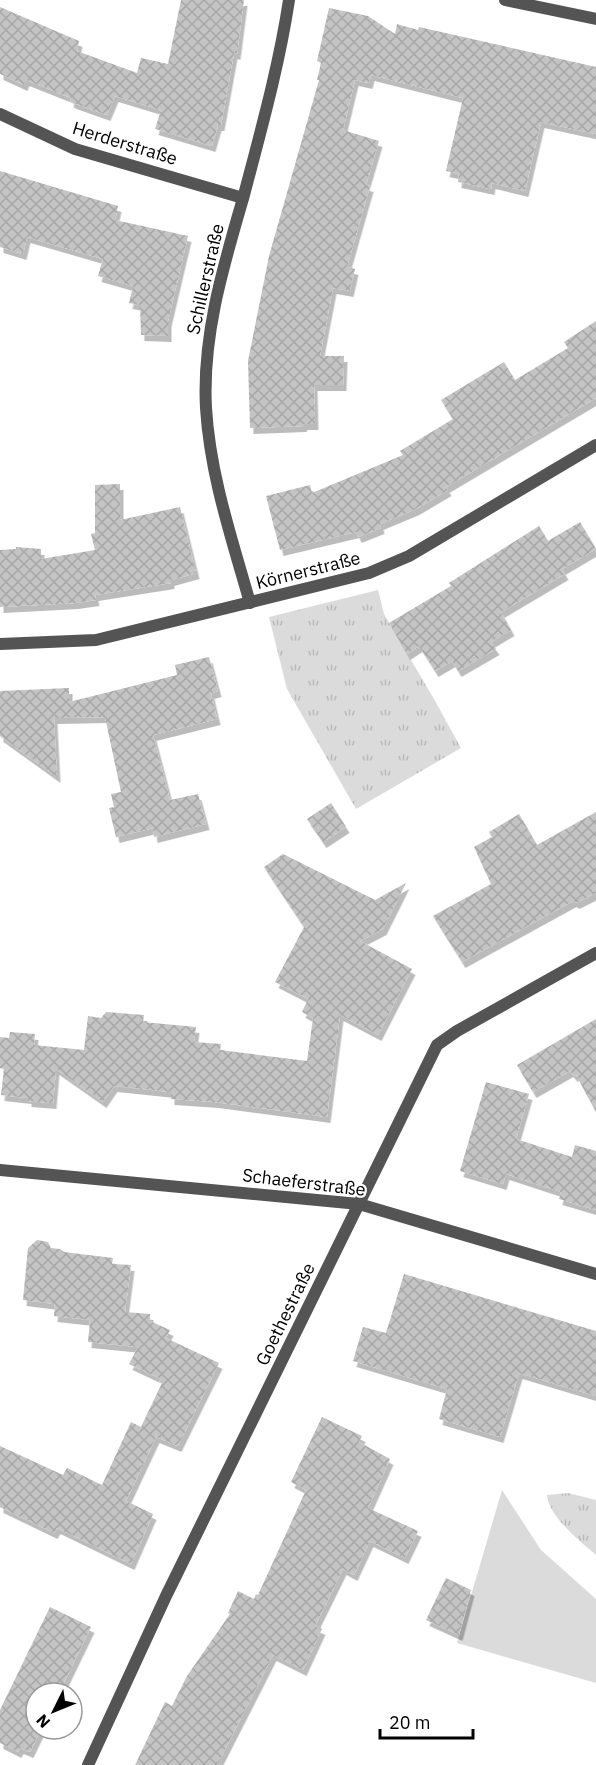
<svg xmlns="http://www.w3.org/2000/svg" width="596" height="1765" font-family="'IBM Plex Sans',sans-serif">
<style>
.grass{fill:url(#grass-tufts)}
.green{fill:#dbdbdb}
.building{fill:url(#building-cross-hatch);filter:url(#shadow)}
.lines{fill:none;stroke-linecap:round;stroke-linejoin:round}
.street{stroke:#545454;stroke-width:12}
.labels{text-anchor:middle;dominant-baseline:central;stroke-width:4.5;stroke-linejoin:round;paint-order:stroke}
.street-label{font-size:18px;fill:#000;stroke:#fff}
</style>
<defs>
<pattern id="grass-tufts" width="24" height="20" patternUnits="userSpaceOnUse" patternTransform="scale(1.5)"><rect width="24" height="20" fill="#dbdbdb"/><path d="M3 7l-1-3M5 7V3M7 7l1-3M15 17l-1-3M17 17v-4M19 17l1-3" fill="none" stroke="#bababa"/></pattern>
<pattern id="building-cross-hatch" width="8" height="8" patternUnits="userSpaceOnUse" patternTransform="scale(1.5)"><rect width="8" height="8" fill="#c4c4c4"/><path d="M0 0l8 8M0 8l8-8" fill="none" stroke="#a7a7a7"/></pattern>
<filter id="shadow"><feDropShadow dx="3.5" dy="6" stdDeviation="0" flood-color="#0004"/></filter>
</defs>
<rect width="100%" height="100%" fill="#fff"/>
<g class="grass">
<path d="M 378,590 L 384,614 L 434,699 L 461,748 L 356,809 L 287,689 L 269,617 Z"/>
<path d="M 568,1493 L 596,1500 L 596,1555 C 581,1542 548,1516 547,1495 Z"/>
</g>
<path class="green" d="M 502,1490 L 541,1550 L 596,1599 L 596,1683 L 457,1643 Z"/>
<g class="building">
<path d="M 181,0 L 244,0 L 237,54 L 234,53 L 221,125 L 218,125 L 212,146 L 155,129 L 161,110 L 115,96 L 107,115 L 73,103 L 70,101 L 71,98 L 26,80 L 24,85 L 0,74 L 0,7 L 79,41 L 77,51 L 137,73 L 141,58 L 168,64 Z"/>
<path d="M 329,8 L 368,16 L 395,34 L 397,24 L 418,30 L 419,27 L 596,67 L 596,134 L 541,122 L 525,191 L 492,183 L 491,189 L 458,182 L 459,174 L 446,171 L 463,98 L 371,75 L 369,83 L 355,80 L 343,130 L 379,141 L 366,185 L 370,186 L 347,267 L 355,269 L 350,291 L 333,288 L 320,356 L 344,356 L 343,385 L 314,385 L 315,424 L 304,424 L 303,426 L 250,428 L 248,361 L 269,256 L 319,80 L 317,80 L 321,63 L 317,61 Z"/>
<path d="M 0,171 L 118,206 L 115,220 L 188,236 L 168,321 L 168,336 L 141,335 L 140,305 L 129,303 L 133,286 L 98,276 L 103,259 L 27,237 L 23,254 L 0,247 Z"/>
<path d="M 596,321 L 596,398 L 446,487 L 448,490 L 416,509 L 380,524 L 381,528 L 358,537 L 356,532 L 280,550 L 266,496 L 310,485 L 312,493 L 403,455 L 400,451 L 453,419 L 441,400 L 504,362 L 515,380 L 568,348 L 564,342 Z"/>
<path d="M 120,484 L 120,520 L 180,507 L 196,573 L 171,580 L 171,583 L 95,595 L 96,600 L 75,603 L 0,607 L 0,550 L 16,549 L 16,547 L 41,549 L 41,559 L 95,550 L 91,534 L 95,533 L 95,485 Z"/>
<path d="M 580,522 L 596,549 L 562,569 L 565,574 L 501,612 L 511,630 L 491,642 L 496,649 L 458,671 L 452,661 L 435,671 L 419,646 L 407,654 L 389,623 L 451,586 L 449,583 L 539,526 L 548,541 Z"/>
<path d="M 209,657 L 218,691 L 211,693 L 217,719 L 153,735 L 170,800 L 198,794 L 206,824 L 154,837 L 153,828 L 116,837 L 109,808 L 114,807 L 111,794 L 121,792 L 105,717 L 54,718 L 57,777 L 0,736 L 0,691 L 69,688 L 69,702 L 177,675 L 175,665 Z"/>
<path d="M 331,803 L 346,827 L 323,842 L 307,819 Z"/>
<path d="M 596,812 L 596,893 L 576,903 L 573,901 L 462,962 L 433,916 L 491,884 L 474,847 L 492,837 L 489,832 L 519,814 L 537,845 Z"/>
<path d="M 283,854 L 375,900 L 406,883 L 383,929 L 360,941 L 412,969 L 378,1035 L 340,1015 L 327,1117 L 215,1102 L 171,1099 L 171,1092 L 114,1086 L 103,1102 L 56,1069 L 53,1103 L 28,1101 L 28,1098 L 1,1095 L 4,1069 L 0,1068 L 0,1037 L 9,1038 L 10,1032 L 35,1034 L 34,1045 L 84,1050 L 88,1016 L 101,1018 L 106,1012 L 144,1015 L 143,1022 L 196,1027 L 194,1042 L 221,1044 L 220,1050 L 307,1061 L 313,1018 L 302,1012 L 308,999 L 275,982 L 304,927 L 264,867 Z"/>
<path d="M 596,1019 L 596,1112 L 576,1075 L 574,1076 L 570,1071 L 533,1092 L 517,1065 Z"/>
<path d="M 486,1082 L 529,1094 L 516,1139 L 572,1157 L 575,1145 L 596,1151 L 596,1210 L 559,1199 L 561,1192 L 506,1174 L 503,1184 L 460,1171 Z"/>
<path d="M 37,1240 L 48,1242 L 51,1248 L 60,1249 L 64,1252 L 113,1258 L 112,1264 L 131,1265 L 125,1312 L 150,1314 L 150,1321 L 170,1330 L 166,1338 L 219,1363 L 178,1446 L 156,1437 L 126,1501 L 153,1514 L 131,1564 L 57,1528 L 54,1533 L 0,1507 L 0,1446 L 63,1475 L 67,1468 L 102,1485 L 131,1422 L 141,1427 L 162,1383 L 159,1382 L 161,1379 L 129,1364 L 138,1347 L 88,1342 L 90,1320 L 54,1316 L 55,1304 L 23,1300 L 28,1248 Z"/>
<path d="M 404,1274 L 596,1331 L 596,1396 L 519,1373 L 500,1437 L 439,1419 L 447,1389 L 353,1361 L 363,1327 L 386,1333 Z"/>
<path d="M 322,1417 L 362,1436 L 359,1442 L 390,1459 L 368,1508 L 418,1531 L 405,1558 L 370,1541 L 354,1575 L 343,1569 L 315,1626 L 322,1629 L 303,1670 L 273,1655 L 217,1765 L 135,1765 L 165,1702 L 172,1706 L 187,1676 L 230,1614 L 228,1613 L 238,1591 L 254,1599 L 256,1594 L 258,1595 L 306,1490 L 291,1482 Z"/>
<path d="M 446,1578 L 471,1590 L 459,1635 L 426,1620 Z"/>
<path d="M 50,1607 L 91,1627 L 59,1693 L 36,1693 L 36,1729 L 41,1729 L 30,1752 L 20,1748 L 18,1752 L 0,1743 L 0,1710 Z"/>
</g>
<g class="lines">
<g class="street">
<path d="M 505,0 L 596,19"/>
<path d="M 0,114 L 75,149 L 243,198"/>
<path d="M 250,603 C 232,539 210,475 206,408 C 202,335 224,264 244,195 C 261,130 279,66 289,0"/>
<path d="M 0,644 L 96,640 L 369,573 L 409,556 L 596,445"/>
<path d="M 0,1170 L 359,1204 L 596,1274"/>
<path d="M 88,1765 L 166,1596 L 437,1045 L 457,1031 L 596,953"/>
</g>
</g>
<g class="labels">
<g class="street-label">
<text transform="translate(125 143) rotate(17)">Herderstraße</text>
<text transform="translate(205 279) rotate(-77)">Schillerstraße</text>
<text transform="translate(308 570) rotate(-14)">Körnerstraße</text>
<text transform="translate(304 1182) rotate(7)">Schaeferstraße</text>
<text transform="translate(285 1314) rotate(-64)">Goethestraße</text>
</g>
</g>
<g transform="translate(54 1711) rotate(227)"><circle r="28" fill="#ffffff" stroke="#999999" stroke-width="1.5"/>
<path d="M0-4.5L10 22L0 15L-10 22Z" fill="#000000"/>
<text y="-9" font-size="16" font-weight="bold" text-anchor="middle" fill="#000000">N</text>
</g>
<path d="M380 1729v9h93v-9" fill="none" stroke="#000000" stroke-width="3"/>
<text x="389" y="1729" font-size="18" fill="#000000" stroke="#ffffff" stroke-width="4.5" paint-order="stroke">20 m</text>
</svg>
